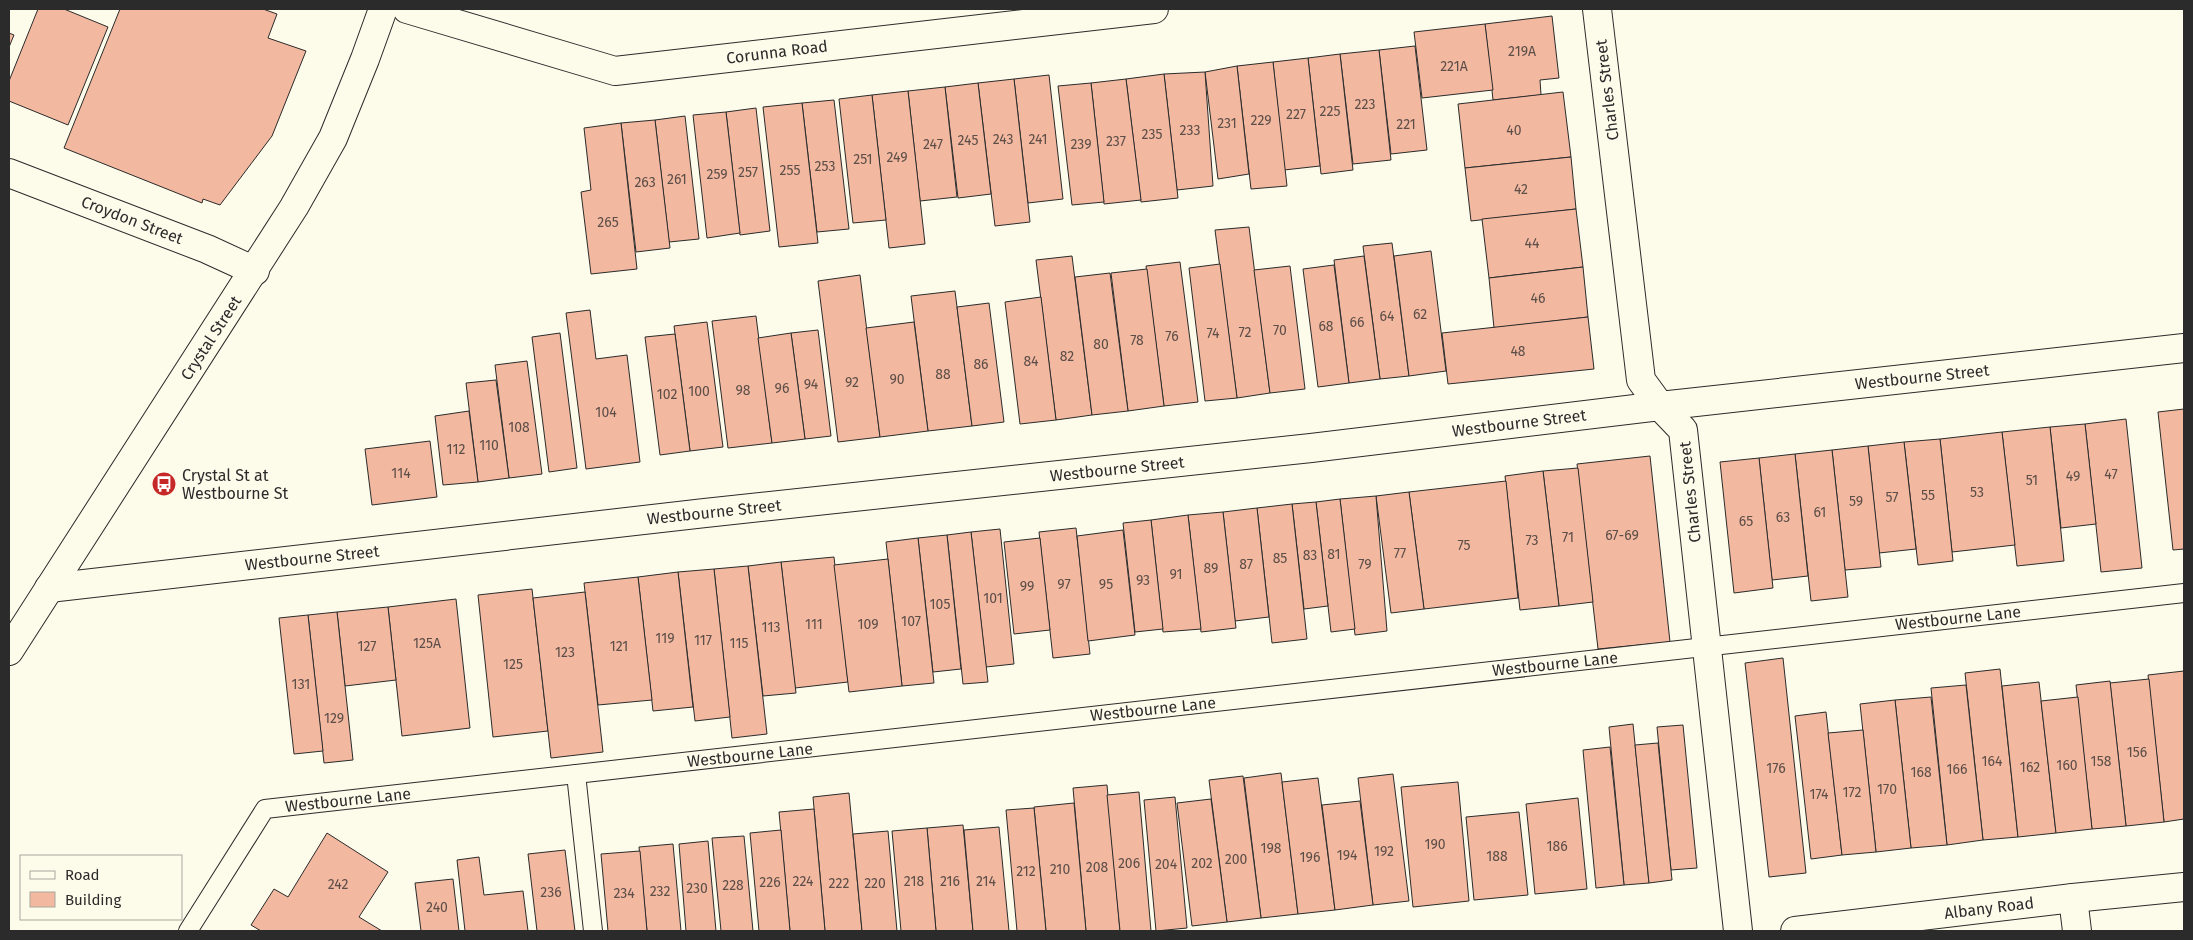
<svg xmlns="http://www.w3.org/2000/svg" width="2193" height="940" font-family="'Fira Sans',sans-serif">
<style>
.building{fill:#f2b8a0;stroke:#2b2b2b}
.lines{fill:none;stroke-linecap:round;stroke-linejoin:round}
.lane-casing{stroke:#2b2b2b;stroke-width:20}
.street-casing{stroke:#2b2b2b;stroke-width:30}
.secondary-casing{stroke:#2b2b2b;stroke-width:30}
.lane{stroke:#fdfbea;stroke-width:18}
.street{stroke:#fdfbea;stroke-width:28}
.secondary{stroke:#fdfbea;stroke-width:28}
.labels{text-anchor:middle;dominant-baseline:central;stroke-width:4;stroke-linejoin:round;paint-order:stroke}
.number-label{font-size:14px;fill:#5d4e48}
.street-label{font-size:16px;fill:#2b2b2b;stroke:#fdfbea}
.poi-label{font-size:16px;fill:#2b2b2b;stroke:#fdfbea;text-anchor:start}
</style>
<rect width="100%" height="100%" fill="#fdfbea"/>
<g class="building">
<path d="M 38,9 L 64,9 L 108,27 L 68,125 L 9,101 L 9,81 Z"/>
<path d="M 120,9 L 263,9 L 277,14 L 268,38 L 306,51 L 272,136 L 220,205 L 203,199 L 202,203 L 64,148 Z"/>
<path d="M 1552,16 L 1559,78 L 1540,80 L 1541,95 L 1493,100 L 1485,24 Z"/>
<path d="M 1485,24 L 1493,90 L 1422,98 L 1414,32 Z"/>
<path d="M 9,33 L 14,35 L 9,47 Z"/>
<path d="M 1415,46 L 1427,150 L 1391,154 L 1379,50 Z"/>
<path d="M 1379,50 L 1391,160 L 1353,164 L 1340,54 Z"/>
<path d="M 1340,54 L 1353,170 L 1321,174 L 1308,58 Z"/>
<path d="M 1308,58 L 1320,166 L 1284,170 L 1273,62 Z"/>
<path d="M 1273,62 L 1287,186 L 1251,189 L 1237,66 Z"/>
<path d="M 1237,66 L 1249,174 L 1218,179 L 1205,72 Z"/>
<path d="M 1205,72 L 1213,186 L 1177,190 L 1164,74 Z"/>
<path d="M 1164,74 L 1178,198 L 1141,202 L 1126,79 Z"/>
<path d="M 1049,75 L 1063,199 L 1028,203 L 1014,79 Z"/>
<path d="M 1014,79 L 1030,222 L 995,226 L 978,83 Z"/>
<path d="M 1126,79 L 1141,200 L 1104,204 L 1091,83 Z"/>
<path d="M 978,83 L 991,194 L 958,198 L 945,87 Z"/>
<path d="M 1091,83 L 1104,202 L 1072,205 L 1058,86 Z"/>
<path d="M 945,87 L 957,197 L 920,201 L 908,91 Z"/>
<path d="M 908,91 L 925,244 L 889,248 L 872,95 Z"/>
<path d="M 1563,92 L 1571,157 L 1465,168 L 1458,104 Z"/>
<path d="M 872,95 L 886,220 L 853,223 L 839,99 Z"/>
<path d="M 834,100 L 849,229 L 817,232 L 802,103 Z"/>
<path d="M 802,103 L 818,243 L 779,247 L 763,107 Z"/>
<path d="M 756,108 L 770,231 L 740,235 L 726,112 Z"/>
<path d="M 726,112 L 740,233 L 707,238 L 693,115 Z"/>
<path d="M 685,116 L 699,239 L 669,242 L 655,120 Z"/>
<path d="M 655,120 L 670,248 L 636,252 L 621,123 Z"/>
<path d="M 621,123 L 637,269 L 591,274 L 581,192 L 591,190 L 584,128 Z"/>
<path d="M 1571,157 L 1576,209 L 1471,221 L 1465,168 Z"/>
<path d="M 1576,209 L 1583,267 L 1489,278 L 1482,219 Z"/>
<path d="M 1249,227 L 1270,393 L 1237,398 L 1215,230 Z"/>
<path d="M 1392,243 L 1409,376 L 1380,379 L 1363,246 Z"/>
<path d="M 1431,251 L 1446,371 L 1409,376 L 1394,256 Z"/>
<path d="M 1072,256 L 1092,415 L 1056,420 L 1036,260 Z"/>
<path d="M 1364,256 L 1380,379 L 1349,383 L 1334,260 Z"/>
<path d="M 1180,262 L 1198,402 L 1164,406 L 1146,266 Z"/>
<path d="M 1220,264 L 1237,398 L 1205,401 L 1189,268 Z"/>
<path d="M 1334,265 L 1349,383 L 1318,387 L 1303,269 Z"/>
<path d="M 1290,266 L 1305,389 L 1270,393 L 1254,270 Z"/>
<path d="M 1583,267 L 1588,317 L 1494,328 L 1489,278 Z"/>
<path d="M 1147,269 L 1164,406 L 1128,411 L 1111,273 Z"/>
<path d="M 1110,273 L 1128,411 L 1092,415 L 1075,277 Z"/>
<path d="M 860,275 L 880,437 L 838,442 L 818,281 Z"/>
<path d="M 955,291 L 972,426 L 928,431 L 911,296 Z"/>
<path d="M 1041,297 L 1056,420 L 1020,424 L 1005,302 Z"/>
<path d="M 989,303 L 1004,422 L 972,426 L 957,307 Z"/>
<path d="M 590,310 L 596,359 L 627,355 L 640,462 L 586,469 L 566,313 Z"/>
<path d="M 756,316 L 772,443 L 728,448 L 712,321 Z"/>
<path d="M 1588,317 L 1594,369 L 1448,384 L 1442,333 Z"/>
<path d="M 707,322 L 723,447 L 690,451 L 674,326 Z"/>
<path d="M 914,322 L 928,431 L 880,437 L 866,328 Z"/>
<path d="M 818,330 L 831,436 L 805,439 L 791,333 Z"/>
<path d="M 560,333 L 577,468 L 549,472 L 532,337 Z"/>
<path d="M 791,333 L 805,439 L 772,443 L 758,338 Z"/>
<path d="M 675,334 L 690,451 L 660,455 L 645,337 Z"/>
<path d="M 527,361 L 542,474 L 509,478 L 495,365 Z"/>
<path d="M 496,380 L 509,478 L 478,482 L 466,383 Z"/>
<path d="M 2184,409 L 2184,549 L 2173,550 L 2158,412 Z"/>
<path d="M 469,411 L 478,482 L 443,485 L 435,416 Z"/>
<path d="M 2126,419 L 2142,568 L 2101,572 L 2085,424 Z"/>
<path d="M 2085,424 L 2096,524 L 2061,528 L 2050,427 Z"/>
<path d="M 2050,427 L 2064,561 L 2017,566 L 2002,432 Z"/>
<path d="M 2002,432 L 2015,545 L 1952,552 L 1940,439 Z"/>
<path d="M 1940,439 L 1953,561 L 1918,565 L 1904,442 Z"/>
<path d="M 430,441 L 437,497 L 372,505 L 365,449 Z"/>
<path d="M 1904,442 L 1916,549 L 1879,553 L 1868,446 Z"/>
<path d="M 1868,446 L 1881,567 L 1845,570 L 1832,450 Z"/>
<path d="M 1832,450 L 1848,597 L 1811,601 L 1795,454 Z"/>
<path d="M 1795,454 L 1808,576 L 1772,580 L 1759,458 Z"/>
<path d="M 1650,456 L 1670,642 L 1598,649 L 1577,464 Z"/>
<path d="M 1759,458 L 1773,588 L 1734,593 L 1720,462 Z"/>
<path d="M 1578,468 L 1593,602 L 1559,606 L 1543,471 Z"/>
<path d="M 1543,471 L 1559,606 L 1520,610 L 1505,476 Z"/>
<path d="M 1506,481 L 1518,598 L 1424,609 L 1409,492 Z"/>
<path d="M 1409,492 L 1424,609 L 1391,613 L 1376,496 Z"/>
<path d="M 1376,496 L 1387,631 L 1355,635 L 1340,499 Z"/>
<path d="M 1340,499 L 1355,629 L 1331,632 L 1316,502 Z"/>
<path d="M 1316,502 L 1328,606 L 1304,609 L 1292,504 Z"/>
<path d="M 1292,504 L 1307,639 L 1272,643 L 1257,508 Z"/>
<path d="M 1257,508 L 1269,617 L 1235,621 L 1223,512 Z"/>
<path d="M 1223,512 L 1236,628 L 1201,632 L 1188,515 Z"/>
<path d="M 1188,515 L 1201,629 L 1163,632 L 1151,520 Z"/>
<path d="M 1151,520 L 1163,629 L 1135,632 L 1123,523 Z"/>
<path d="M 1076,528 L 1090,654 L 1053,658 L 1039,532 Z"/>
<path d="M 1000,529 L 1014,664 L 986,667 L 971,532 Z"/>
<path d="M 1123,530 L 1135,635 L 1088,641 L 1077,536 Z"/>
<path d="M 971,532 L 988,682 L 963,684 L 947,535 Z"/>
<path d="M 947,535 L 961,669 L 933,672 L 918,538 Z"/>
<path d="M 918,538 L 934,683 L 902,686 L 886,542 Z"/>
<path d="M 1040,538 L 1050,630 L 1014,634 L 1004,542 Z"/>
<path d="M 834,557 L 848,682 L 795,688 L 781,562 Z"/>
<path d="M 888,559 L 902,686 L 849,692 L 834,565 Z"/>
<path d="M 781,562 L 796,693 L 763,696 L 748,566 Z"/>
<path d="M 748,566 L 767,734 L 732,738 L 714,569 Z"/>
<path d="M 714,569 L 730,717 L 695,721 L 678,572 Z"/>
<path d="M 678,572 L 693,707 L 653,711 L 638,577 Z"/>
<path d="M 638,577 L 652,700 L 598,705 L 584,583 Z"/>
<path d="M 532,589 L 548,731 L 493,737 L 478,595 Z"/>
<path d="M 585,592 L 603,752 L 551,758 L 533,598 Z"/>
<path d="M 456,599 L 470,728 L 402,736 L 388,607 Z"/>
<path d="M 388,607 L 396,680 L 345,686 L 337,612 Z"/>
<path d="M 337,612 L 353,760 L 324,763 L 308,615 Z"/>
<path d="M 308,615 L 323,751 L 294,754 L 279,618 Z"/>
<path d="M 1783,658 L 1806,873 L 1769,877 L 1745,663 Z"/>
<path d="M 2000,669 L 2018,837 L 1983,840 L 1965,673 Z"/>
<path d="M 2184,671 L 2184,819 L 2164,822 L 2148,675 Z"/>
<path d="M 2149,679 L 2164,822 L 2126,826 L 2110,683 Z"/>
<path d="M 2110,681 L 2126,826 L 2092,829 L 2076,685 Z"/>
<path d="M 2039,682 L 2056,833 L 2018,837 L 2002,686 Z"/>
<path d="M 1966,685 L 1983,840 L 1947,845 L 1931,688 Z"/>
<path d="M 1931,697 L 1947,845 L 1911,848 L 1895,700 Z"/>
<path d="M 2078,697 L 2092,829 L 2056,833 L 2041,701 Z"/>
<path d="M 1895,700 L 1911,848 L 1876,852 L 1860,704 Z"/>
<path d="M 1826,712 L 1842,855 L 1811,859 L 1795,716 Z"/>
<path d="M 1633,724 L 1649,883 L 1624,885 L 1609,727 Z"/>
<path d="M 1683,725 L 1697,868 L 1671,870 L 1657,727 Z"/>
<path d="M 1863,730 L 1876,852 L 1842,855 L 1828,733 Z"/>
<path d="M 1658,743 L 1672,880 L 1649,883 L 1635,745 Z"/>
<path d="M 1610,747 L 1624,885 L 1596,888 L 1583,750 Z"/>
<path d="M 1281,773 L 1298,914 L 1261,918 L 1244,778 Z"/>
<path d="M 1393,774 L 1409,901 L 1373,905 L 1358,778 Z"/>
<path d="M 1243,776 L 1261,918 L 1227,922 L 1209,780 Z"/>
<path d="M 1318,778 L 1335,910 L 1298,914 L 1282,782 Z"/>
<path d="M 1458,782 L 1469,901 L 1413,907 L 1401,787 Z"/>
<path d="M 1107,785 L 1120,931 L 1086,931 L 1073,788 Z"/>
<path d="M 1139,792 L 1151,931 L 1120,931 L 1107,795 Z"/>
<path d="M 849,793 L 862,931 L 825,931 L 813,797 Z"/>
<path d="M 1175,797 L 1187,928 L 1156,931 L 1144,800 Z"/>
<path d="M 1578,798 L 1587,889 L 1535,894 L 1526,804 Z"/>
<path d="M 1211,799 L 1227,922 L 1192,926 L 1177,803 Z"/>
<path d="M 1360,801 L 1373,905 L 1335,910 L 1322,805 Z"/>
<path d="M 1074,803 L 1086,931 L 1046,931 L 1034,807 Z"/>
<path d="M 1034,808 L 1046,931 L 1017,931 L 1006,810 Z"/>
<path d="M 814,809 L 825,931 L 790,931 L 779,812 Z"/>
<path d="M 1519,812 L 1528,895 L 1474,900 L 1466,817 Z"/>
<path d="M 963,825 L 973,931 L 936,931 L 927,828 Z"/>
<path d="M 999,827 L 1009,931 L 973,931 L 964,830 Z"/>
<path d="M 927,828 L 936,931 L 901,931 L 892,831 Z"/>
<path d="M 781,830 L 790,931 L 759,931 L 750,833 Z"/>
<path d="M 888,831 L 897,931 L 862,931 L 853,834 Z"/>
<path d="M 327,833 L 388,872 L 359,917 L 382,931 L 261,931 L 251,925 L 274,889 L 288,897 Z"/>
<path d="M 744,836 L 753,931 L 721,931 L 712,838 Z"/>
<path d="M 708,841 L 716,931 L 686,931 L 679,844 Z"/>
<path d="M 673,844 L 681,931 L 647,931 L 639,847 Z"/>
<path d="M 565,850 L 575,931 L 537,931 L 528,854 Z"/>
<path d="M 640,851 L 647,931 L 608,931 L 601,854 Z"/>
<path d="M 479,857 L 484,895 L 523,891 L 528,931 L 465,931 L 457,860 Z"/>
<path d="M 453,879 L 459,931 L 421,931 L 415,883 Z"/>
</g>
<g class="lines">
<defs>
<g id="lane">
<path d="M 576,774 L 593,931"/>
<path d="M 188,931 L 265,809 L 2184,593"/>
</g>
<g id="street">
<path d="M 407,9 L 615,71 L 1154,9"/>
<path d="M 1597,9 L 1641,380 L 1660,406 L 1683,430 L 1738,931"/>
<path d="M 9,173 L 207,249 L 255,271"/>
<path d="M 49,588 L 705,513 L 1311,448 L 1660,406 L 2184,348"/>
<path d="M 2073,898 L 2077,931"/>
<path d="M 1795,931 L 2073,898 L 2184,887"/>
</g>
<path id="secondary" d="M 9,651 L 294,207 L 333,138 L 365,59 L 383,9"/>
</defs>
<use href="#lane" class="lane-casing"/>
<use href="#street" class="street-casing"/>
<use href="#secondary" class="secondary-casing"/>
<use href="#lane" class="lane"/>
<use href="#street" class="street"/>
<use href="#secondary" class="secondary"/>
</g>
<defs>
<symbol id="bus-disc" viewBox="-11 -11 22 22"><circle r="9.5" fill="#c62828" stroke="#fdfbea"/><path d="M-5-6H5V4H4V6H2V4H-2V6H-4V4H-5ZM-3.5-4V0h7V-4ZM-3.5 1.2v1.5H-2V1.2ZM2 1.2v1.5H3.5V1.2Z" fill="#fff"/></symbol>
</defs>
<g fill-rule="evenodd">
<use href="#bus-disc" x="150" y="470" width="28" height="28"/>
</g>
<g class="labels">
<g class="number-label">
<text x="1522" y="51">219A</text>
<text x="1454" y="66">221A</text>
<text x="1365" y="104">223</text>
<text x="1330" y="111">225</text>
<text x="1296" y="114">227</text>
<text x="1261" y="120">229</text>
<text x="1227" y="123">231</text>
<text x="1406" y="124">221</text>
<text x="1190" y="130">233</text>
<text x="1514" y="130">40</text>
<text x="1152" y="134">235</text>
<text x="1003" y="139">243</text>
<text x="1038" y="139">241</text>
<text x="968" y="140">245</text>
<text x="1116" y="141">237</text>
<text x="933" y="144">247</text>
<text x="1081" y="144">239</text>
<text x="897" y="157">249</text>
<text x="863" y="159">251</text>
<text x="825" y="166">253</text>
<text x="790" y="170">255</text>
<text x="748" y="172">257</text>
<text x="717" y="174">259</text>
<text x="677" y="179">261</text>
<text x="645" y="182">263</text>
<text x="1521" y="189">42</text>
<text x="608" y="222">265</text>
<text x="1532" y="243">44</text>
<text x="1538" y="298">46</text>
<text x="1420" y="314">62</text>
<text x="1387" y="316">64</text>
<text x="1357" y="322">66</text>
<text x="1326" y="326">68</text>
<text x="1280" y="330">70</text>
<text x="1245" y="332">72</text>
<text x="1213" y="333">74</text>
<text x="1172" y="336">76</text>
<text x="1137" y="340">78</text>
<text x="1101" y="344">80</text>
<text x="1518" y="351">48</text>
<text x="1067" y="356">82</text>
<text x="1031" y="361">84</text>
<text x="981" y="364">86</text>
<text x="943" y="374">88</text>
<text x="897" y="379">90</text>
<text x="852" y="382">92</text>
<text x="811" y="384">94</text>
<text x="782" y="388">96</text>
<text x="743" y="390">98</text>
<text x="699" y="391">100</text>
<text x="667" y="394">102</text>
<text x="606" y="412">104</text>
<text x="519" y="427">108</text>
<text x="489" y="445">110</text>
<text x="456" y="449">112</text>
<text x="401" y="473">114</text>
<text x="2111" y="474">47</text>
<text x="2073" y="476">49</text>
<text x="2032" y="480">51</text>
<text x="1977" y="492">53</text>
<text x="1928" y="495">55</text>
<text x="1892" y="497">57</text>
<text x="1856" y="501">59</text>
<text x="1820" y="512">61</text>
<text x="1783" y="517">63</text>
<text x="1746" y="521">65</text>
<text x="1622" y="535">67-69</text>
<text x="1568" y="537">71</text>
<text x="1532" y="540">73</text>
<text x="1464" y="545">75</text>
<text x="1400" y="553">77</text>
<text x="1334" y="554">81</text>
<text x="1310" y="555">83</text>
<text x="1280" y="558">85</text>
<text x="1246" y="564">87</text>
<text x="1365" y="564">79</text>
<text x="1211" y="568">89</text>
<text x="1176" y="574">91</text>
<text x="1143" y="580">93</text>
<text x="1064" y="584">97</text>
<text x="1106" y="584">95</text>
<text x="1027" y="586">99</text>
<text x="993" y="598">101</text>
<text x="940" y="604">105</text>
<text x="911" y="621">107</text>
<text x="814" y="624">111</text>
<text x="868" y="624">109</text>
<text x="771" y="627">113</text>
<text x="665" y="638">119</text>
<text x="703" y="640">117</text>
<text x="427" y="643">125A</text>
<text x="739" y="643">115</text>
<text x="367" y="646">127</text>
<text x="619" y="646">121</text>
<text x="565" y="652">123</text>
<text x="513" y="664">125</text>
<text x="301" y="684">131</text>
<text x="334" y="718">129</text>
<text x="2137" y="752">156</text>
<text x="1992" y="761">164</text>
<text x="2101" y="761">158</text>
<text x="2067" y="765">160</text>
<text x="2030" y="767">162</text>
<text x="1776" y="768">176</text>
<text x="1957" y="769">166</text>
<text x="1921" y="772">168</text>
<text x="1887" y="789">170</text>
<text x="1852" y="792">172</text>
<text x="1819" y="794">174</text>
<text x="1435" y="844">190</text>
<text x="1557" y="846">186</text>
<text x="1271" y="848">198</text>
<text x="1384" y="851">192</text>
<text x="1347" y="855">194</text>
<text x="1497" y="856">188</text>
<text x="1310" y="857">196</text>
<text x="1236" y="859">200</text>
<text x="1129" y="863">206</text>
<text x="1202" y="863">202</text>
<text x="1166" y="864">204</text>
<text x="1097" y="867">208</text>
<text x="1060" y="869">210</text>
<text x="1026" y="871">212</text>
<text x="803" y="881">224</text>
<text x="914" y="881">218</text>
<text x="950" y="881">216</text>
<text x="986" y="881">214</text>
<text x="770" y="882">226</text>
<text x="839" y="883">222</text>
<text x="875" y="883">220</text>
<text x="338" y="884">242</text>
<text x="733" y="885">228</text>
<text x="697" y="888">230</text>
<text x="660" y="891">232</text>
<text x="551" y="892">236</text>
<text x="624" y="893">234</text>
<text x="437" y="907">240</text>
</g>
<g class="street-label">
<text transform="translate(777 52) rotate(-7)">Corunna Road</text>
<text transform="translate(1607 90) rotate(-97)">Charles Street</text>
<text transform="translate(132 220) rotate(21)">Croydon Street</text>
<text transform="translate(211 338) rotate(-57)">Crystal Street</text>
<text transform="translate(1922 377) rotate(-6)">Westbourne Street</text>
<text transform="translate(1519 423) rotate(-7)">Westbourne Street</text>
<text transform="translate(1117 469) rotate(-6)">Westbourne Street</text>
<text transform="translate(1690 492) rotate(-96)">Charles Street</text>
<text transform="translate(714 512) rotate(-6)">Westbourne Street</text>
<text transform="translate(312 558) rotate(-6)">Westbourne Street</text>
<text transform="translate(1958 618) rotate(-6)">Westbourne Lane</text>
<text transform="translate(1555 664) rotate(-6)">Westbourne Lane</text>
<text transform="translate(1153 709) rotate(-6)">Westbourne Lane</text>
<text transform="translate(750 755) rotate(-6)">Westbourne Lane</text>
<text transform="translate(348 800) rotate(-6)">Westbourne Lane</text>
<text transform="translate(1989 908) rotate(-7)">Albany Road</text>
</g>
<g class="poi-label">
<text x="182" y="475">Crystal St at<tspan x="182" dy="18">Westbourne St</tspan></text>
</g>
</g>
<rect width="2193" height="940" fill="none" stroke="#2b2b2b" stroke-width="20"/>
<rect x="20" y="855" width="162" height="65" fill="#fdfbea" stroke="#a9a89e"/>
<rect x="30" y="871" width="25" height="8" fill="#fdfbea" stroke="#a9a89e"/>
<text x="65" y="880" font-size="15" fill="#2b2b2b">Road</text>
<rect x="30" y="892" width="25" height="15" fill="#f2b8a0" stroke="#a9a89e"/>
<text x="65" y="905" font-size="15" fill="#2b2b2b">Building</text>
</svg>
